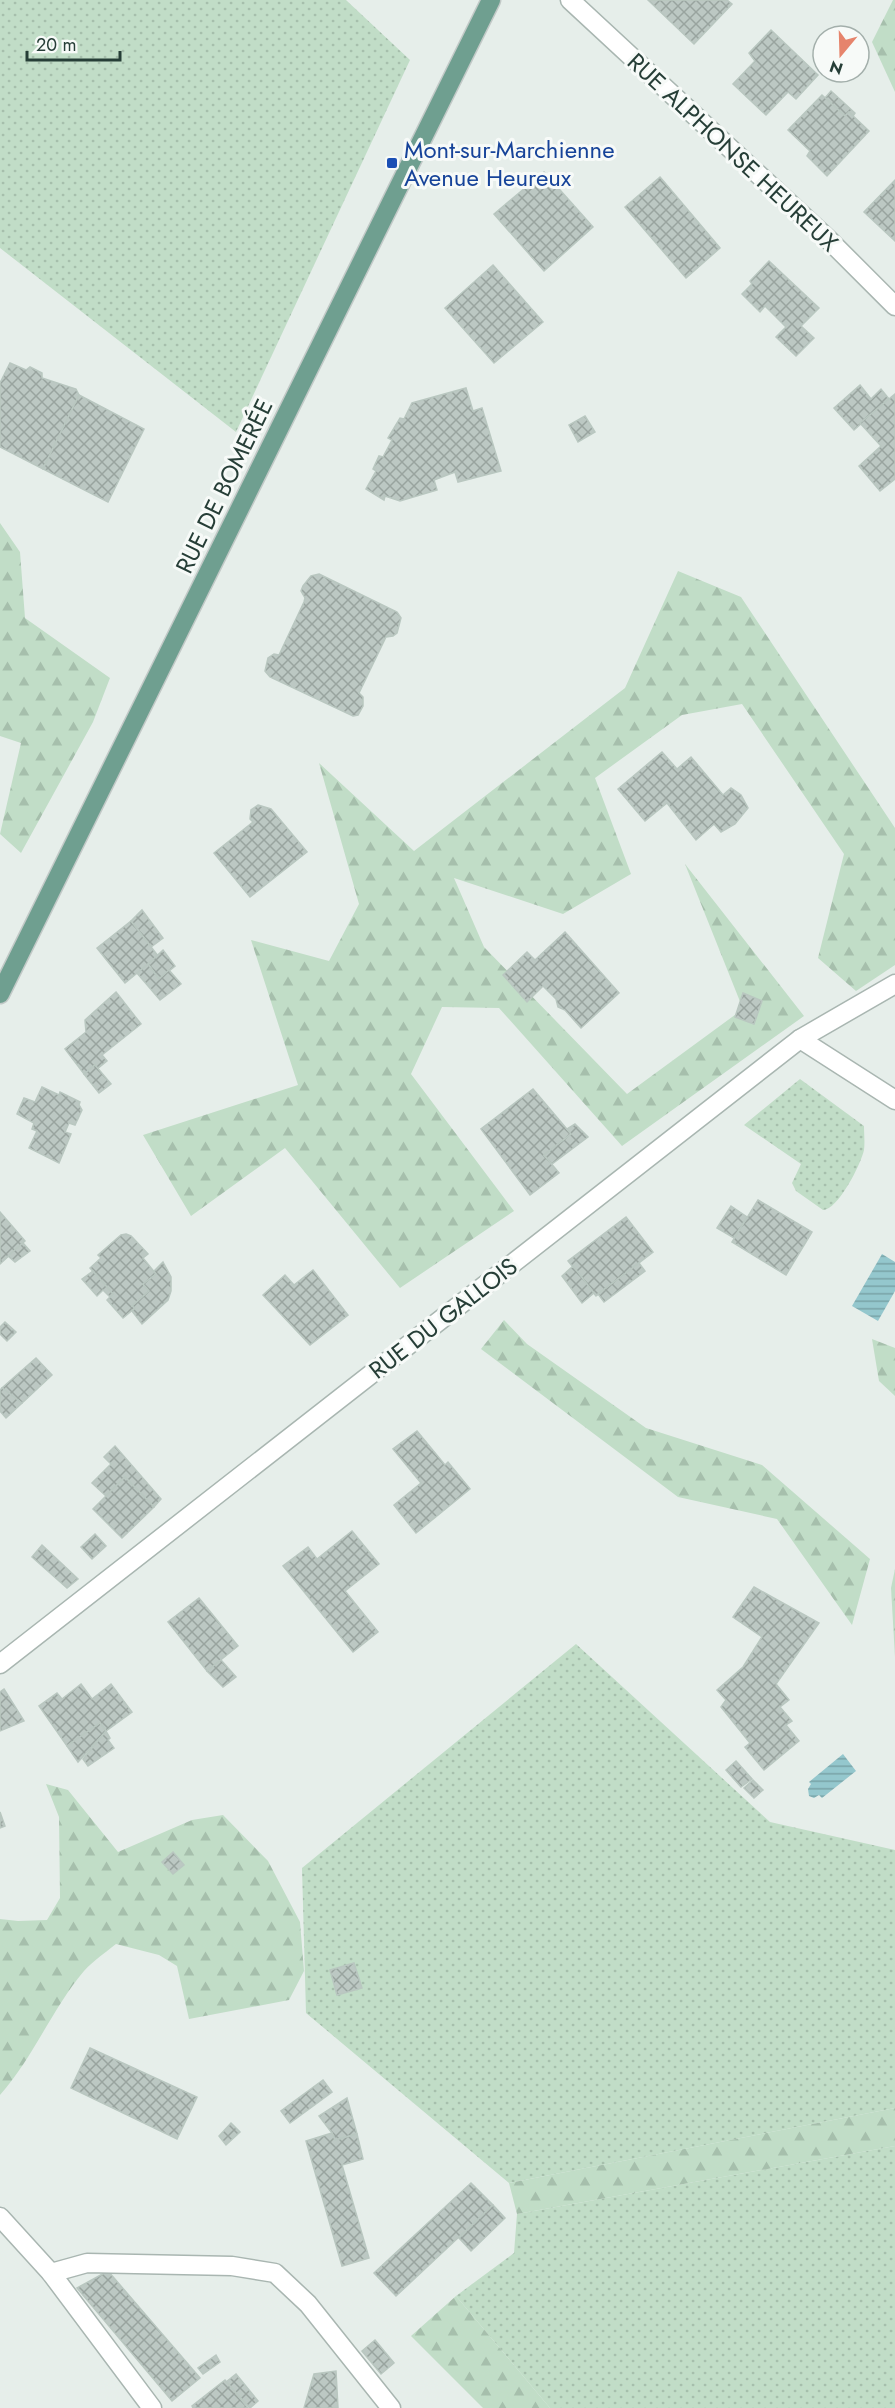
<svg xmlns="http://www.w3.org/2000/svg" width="895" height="2408" font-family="Jost,sans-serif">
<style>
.grass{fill:url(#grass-dots)}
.forest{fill:url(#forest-firs)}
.water{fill:url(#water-rules)}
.building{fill:url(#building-cross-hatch);stroke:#b9c7c0;stroke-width:1.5}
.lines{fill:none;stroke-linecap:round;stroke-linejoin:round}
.minor-casing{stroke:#a9b6b1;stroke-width:21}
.primary-casing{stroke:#c2c9c7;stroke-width:21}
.minor{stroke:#fff;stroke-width:18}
.primary{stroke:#6f9f90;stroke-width:18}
.transit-dot{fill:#1a4fb4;stroke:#f7faf8;stroke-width:2}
.labels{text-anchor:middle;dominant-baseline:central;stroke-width:6;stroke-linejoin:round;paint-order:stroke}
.transit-label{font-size:24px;fill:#164399;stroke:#f7faf8;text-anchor:start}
.street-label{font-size:24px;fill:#263e37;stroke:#f7faf8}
</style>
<defs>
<pattern id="grass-dots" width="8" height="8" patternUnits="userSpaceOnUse" patternTransform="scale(1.5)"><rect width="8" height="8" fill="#c1ddc7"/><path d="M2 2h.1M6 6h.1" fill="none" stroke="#a6bfac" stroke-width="1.8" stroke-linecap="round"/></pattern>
<pattern id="forest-firs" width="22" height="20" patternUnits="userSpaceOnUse" patternTransform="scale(1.5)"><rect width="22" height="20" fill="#c1ddc7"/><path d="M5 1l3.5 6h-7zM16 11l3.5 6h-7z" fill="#a6bfac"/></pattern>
<pattern id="water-rules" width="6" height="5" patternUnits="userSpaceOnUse" patternTransform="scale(1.5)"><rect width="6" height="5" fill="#94c7cd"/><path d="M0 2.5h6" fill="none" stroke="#79a3a7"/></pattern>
<pattern id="building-cross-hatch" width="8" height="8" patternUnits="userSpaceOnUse" patternTransform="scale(1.5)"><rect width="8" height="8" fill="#bcc8c3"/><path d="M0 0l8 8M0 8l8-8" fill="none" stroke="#99a49f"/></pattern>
</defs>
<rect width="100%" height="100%" fill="#e6eeea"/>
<g class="grass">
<path d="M 0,0 L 346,0 L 410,60 L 236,432 L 0,248 Z"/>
<path d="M 800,1079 L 864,1126 C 864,1133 865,1143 864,1150 C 861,1164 838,1210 823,1210 L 796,1191 L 792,1183 L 801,1164 L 744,1125 Z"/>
<path d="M 576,1644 L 770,1822 L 895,1850 L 895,2108 L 509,2183 L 306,2013 L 302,1868 Z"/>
<path d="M 895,2146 L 895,2408 L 550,2408 L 456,2296 L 514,2253 L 517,2214 Z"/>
</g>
<g class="forest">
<path d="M 893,0 L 895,0 L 895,92 L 872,42 Z"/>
<path d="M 0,523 L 20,552 L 25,618 L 110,678 L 93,722 L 21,853 L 0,834 L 21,743 L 0,736 Z"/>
<path d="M 678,571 L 741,597 L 895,828 L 895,965 L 856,991 L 818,958 L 844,854 L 742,704 L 682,715 L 595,778 L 631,874 L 563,914 L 454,878 L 484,947 L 627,1094 L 743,1009 L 685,864 L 804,1016 L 622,1146 L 499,1008 L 442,1007 L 411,1074 L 514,1211 L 400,1288 L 285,1148 L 191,1216 L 143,1135 L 298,1085 L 251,940 L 329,961 L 359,904 L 319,763 L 414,851 L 625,688 Z"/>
<path d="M 504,1320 L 527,1344 L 646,1428 L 762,1465 L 870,1559 L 852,1625 L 777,1519 L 678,1497 L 481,1349 Z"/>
<path d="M 872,1339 L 895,1348 L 895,1396 L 879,1381 Z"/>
<path d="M 895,1569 L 895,1657 L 891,1588 Z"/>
<path d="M 46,1784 L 68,1790 L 118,1852 L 192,1820 L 223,1815 L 268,1861 L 300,1922 L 304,1971 L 289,2000 L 189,2019 L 177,1966 L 159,1955 L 116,1944 C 106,1952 93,1961 84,1971 C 52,2009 33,2058 0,2095 L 0,1919 L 18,1921 L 47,1920 L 60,1898 L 59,1817 Z"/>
<path d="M 895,2108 L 895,2146 L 517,2214 L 509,2183 Z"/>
<path d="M 456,2296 L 550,2408 L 483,2408 L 411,2336 Z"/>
</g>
<g class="water">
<path d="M 882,1254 L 895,1262 L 895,1291 L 878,1321 L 852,1306 Z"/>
<path d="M 843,1754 L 856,1771 L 822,1798 L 819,1795 L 814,1798 L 809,1796 L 808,1789 L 811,1784 L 809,1782 Z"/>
</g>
<g class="building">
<path d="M 648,0 L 727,0 L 732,4 L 694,44 Z"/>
<path d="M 771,30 L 818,75 L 796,99 L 788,92 L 766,115 L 733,84 L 755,61 L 749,53 Z"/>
<path d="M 831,91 L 855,113 L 853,116 L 849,112 L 845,116 L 825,98 Z"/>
<path d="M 822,95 L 845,116 L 849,112 L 869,131 L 827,176 L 807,156 L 810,151 L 788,130 Z"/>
<path d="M 544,172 L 593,227 L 544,271 L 494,214 Z"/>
<path d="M 660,177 L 720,248 L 686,278 L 625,207 Z"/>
<path d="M 895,180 L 895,241 L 864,212 Z"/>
<path d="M 769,261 L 819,308 L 801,326 L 814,338 L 796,356 L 776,337 L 786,327 L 765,306 L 760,312 L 742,294 L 752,284 L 750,281 Z"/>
<path d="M 493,265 L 543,322 L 494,363 L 445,308 Z"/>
<path d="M 10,363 L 26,370 L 30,367 L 42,373 L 42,378 L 76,389 L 79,395 L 43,469 L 0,447 L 0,383 Z"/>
<path d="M 860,385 L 871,399 L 881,389 L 889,399 L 854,430 L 834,408 Z"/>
<path d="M 466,388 L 473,411 L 482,408 L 501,471 L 458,482 L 455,472 L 434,480 L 437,490 L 400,501 L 385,496 L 384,500 L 366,489 L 376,471 L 373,469 L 379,456 L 383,457 L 392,440 L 388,438 L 400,418 L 404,419 L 412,403 Z"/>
<path d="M 895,394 L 895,479 L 880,491 L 859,466 L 881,446 L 860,423 Z"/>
<path d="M 79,395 L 144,429 L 108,502 L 43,469 Z"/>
<path d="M 585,416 L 595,432 L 578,442 L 569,425 Z"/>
<path d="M 319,574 L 397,612 L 401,618 L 397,633 L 393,636 L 386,637 L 359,693 L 363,697 L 363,706 L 358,715 L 353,716 L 270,677 L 265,671 L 268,658 L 274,654 L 279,655 L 304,602 L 305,598 L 301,591 L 303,586 L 311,576 Z"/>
<path d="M 662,752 L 677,769 L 691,757 L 723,795 L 731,788 L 741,795 L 748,808 L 735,824 L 721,832 L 714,824 L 696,840 L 667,803 L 645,821 L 618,789 Z"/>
<path d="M 258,805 L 271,809 L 307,852 L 250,897 L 214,853 L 253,822 L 250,819 L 251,810 Z"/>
<path d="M 142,910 L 163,938 L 151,947 L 131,921 Z"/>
<path d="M 131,921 L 158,956 L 125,983 L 97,948 Z"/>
<path d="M 565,932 L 619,993 L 581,1028 L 565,1010 L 558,1007 L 556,999 L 543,986 L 527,1002 L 503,975 L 527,952 L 535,960 Z"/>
<path d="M 163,950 L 175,966 L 159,979 L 148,964 Z"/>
<path d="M 148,964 L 159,979 L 169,970 L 181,984 L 160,1000 L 137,973 Z"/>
<path d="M 116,992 L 141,1024 L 102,1055 L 107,1061 L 97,1069 L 95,1065 L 84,1074 L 65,1049 L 86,1032 L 85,1020 Z"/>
<path d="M 743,993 L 762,1001 L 754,1024 L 735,1017 Z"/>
<path d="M 95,1065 L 111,1084 L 99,1093 L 84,1074 Z"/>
<path d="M 42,1087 L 59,1095 L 60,1092 L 80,1102 L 79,1105 L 82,1110 L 75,1125 L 69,1123 L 65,1132 L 71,1134 L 59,1163 L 29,1148 L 37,1131 L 32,1129 L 34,1123 L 17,1114 L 24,1098 L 35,1102 Z"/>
<path d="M 533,1089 L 571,1134 L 544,1155 L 559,1173 L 530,1195 L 481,1129 Z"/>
<path d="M 575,1124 L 588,1137 L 552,1164 L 544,1155 L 571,1134 L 567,1129 Z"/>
<path d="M 758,1200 L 812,1232 L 786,1275 L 732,1242 Z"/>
<path d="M 731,1206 L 747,1217 L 734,1238 L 717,1228 Z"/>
<path d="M 0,1212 L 25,1241 L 0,1264 Z"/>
<path d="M 626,1217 L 653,1252 L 596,1296 L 568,1261 Z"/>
<path d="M 126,1234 L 131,1236 L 148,1254 L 143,1258 L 156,1274 L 143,1284 L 149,1291 L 132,1306 L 135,1308 L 123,1318 L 107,1300 L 113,1294 L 90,1268 L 101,1258 L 98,1255 L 121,1235 Z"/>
<path d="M 23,1243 L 30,1251 L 15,1262 L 8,1256 Z"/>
<path d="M 163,1262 L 171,1277 L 171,1291 L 168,1300 L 142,1324 L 132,1311 L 135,1308 L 132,1306 L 149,1291 L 143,1284 L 156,1274 L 154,1271 Z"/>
<path d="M 639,1263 L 645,1271 L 604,1302 L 598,1294 Z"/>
<path d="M 573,1266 L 594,1293 L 582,1303 L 562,1276 Z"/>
<path d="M 313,1270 L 348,1315 L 310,1345 L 263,1295 L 285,1275 L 294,1285 Z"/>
<path d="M 93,1271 L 113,1294 L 110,1297 L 103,1290 L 97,1296 L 82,1279 Z"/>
<path d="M 5,1322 L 16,1332 L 7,1341 L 0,1334 L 0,1327 Z"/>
<path d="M 36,1358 L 52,1375 L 22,1403 L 2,1388 Z"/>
<path d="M 2,1388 L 22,1403 L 6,1418 L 0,1411 L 0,1390 Z"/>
<path d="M 417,1431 L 445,1465 L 448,1462 L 470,1489 L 416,1533 L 394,1505 L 421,1483 L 393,1449 Z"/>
<path d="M 115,1446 L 161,1499 L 154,1507 L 125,1477 L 106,1496 L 92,1483 L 111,1464 L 104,1457 Z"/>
<path d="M 125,1477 L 154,1507 L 122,1538 L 93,1509 Z"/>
<path d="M 352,1531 L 379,1564 L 345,1591 L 378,1632 L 353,1652 L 283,1566 L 308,1547 L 317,1559 Z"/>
<path d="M 95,1534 L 106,1546 L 92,1559 L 81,1547 Z"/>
<path d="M 42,1545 L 78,1579 L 67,1588 L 32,1557 Z"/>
<path d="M 754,1587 L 819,1623 L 776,1684 L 789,1700 L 780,1707 L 792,1721 L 786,1725 L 799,1741 L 764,1770 L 745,1747 L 750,1743 L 721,1707 L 726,1700 L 717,1690 L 743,1667 L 762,1637 L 733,1617 Z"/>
<path d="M 199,1598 L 238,1646 L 207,1671 L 168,1622 Z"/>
<path d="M 221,1660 L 236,1677 L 223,1687 L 207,1671 Z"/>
<path d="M 81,1684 L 92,1699 L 111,1684 L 132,1712 L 106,1731 L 100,1723 L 67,1746 L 39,1706 L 57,1693 L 62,1699 Z"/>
<path d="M 4,1689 L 24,1721 L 0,1731 L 0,1692 Z"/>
<path d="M 100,1723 L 106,1731 L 78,1762 L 67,1746 Z"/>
<path d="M 106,1731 L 110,1738 L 108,1740 L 114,1748 L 88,1766 L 83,1759 Z"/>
<path d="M 736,1761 L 752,1779 L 741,1787 L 726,1770 Z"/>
<path d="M 753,1780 L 763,1790 L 754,1798 L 744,1788 Z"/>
<path d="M 0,1812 L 5,1826 L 0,1828 Z"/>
<path d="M 173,1852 L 184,1865 L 173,1874 L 162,1862 Z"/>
<path d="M 354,1963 L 362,1988 L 337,1995 L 330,1970 Z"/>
<path d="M 90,2048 L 197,2097 L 177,2139 L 71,2088 Z"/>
<path d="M 323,2080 L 332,2092 L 290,2123 L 281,2111 Z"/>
<path d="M 347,2098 L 357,2134 L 335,2140 L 332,2133 L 319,2116 Z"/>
<path d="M 231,2123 L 240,2132 L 226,2145 L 219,2136 Z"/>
<path d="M 332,2133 L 335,2140 L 357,2134 L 363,2159 L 342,2165 L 369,2258 L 342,2266 L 306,2141 Z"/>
<path d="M 471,2183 L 493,2205 L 396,2296 L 374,2273 Z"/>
<path d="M 493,2205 L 505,2218 L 471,2251 L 459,2238 Z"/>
<path d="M 108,2271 L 200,2378 L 172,2401 L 77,2288 Z"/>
<path d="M 375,2340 L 394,2363 L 381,2374 L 362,2351 Z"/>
<path d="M 216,2355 L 220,2362 L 203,2374 L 198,2368 Z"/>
<path d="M 336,2371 L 338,2408 L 304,2408 L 314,2374 Z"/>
<path d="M 236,2374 L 258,2401 L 250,2408 L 226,2382 Z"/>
<path d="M 225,2380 L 248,2408 L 193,2408 L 192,2406 Z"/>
</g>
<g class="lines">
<defs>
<g id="minor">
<path d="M 570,0 L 828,239 L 895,306"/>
<path d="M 800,1039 L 895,1100"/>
<path d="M 0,1664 L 800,1039 L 895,984"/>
<path d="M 0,2217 L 51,2273 L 152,2408"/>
<path d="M 51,2273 L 87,2263 L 232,2266 L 275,2273 L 308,2304 L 391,2408"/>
</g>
<path id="primary" d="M 0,994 L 491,0"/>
</defs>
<use href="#minor" class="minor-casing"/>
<use href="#primary" class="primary-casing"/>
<use href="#minor" class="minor"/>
<use href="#primary" class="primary"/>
</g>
<rect class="transit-dot" x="386" y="157" width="12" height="12" rx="3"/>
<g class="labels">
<g class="transit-label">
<text x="404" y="149">Mont-sur-Marchienne<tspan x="404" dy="28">Avenue Heureux</tspan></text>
</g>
<g class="street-label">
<text transform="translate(733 152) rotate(43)">RUE ALPHONSE HEUREUX</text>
<text transform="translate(224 486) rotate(-64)">RUE DE BOMERÉE</text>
<text transform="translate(443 1318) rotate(-38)">RUE DU GALLOIS</text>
</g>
</g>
<g transform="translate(841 54) rotate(199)"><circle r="28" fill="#f7faf8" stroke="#a3afab" stroke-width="1.5"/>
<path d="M0-4.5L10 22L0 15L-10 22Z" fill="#e6846c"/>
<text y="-9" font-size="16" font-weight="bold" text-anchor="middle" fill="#263e37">N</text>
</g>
<path d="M27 51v9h93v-9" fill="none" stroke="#263e37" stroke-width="3"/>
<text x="36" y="51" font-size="18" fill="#263e37" stroke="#f7faf8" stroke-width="4.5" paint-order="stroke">20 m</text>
</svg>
